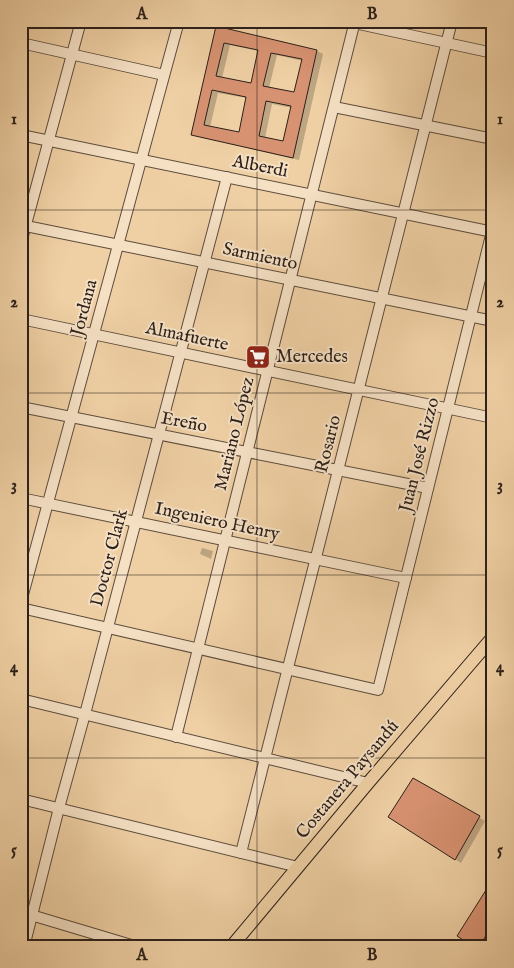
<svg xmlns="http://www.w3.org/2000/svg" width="514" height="968" font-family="'IM FELL English',serif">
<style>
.shadow{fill:#0003;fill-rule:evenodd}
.building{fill:#d79271;stroke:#2c201b;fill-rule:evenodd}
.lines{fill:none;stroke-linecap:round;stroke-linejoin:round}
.minor-casing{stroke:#5d4c3d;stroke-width:12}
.major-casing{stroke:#2c201b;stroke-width:14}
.minor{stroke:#f5e0c4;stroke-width:10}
.major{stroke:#efd0a4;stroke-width:12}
.grid{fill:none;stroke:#2c201b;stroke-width:1;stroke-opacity:0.55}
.labels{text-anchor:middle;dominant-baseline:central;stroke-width:4;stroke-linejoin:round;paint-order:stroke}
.street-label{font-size:18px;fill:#2c201b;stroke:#f5e0c4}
.poi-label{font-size:18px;fill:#2c201b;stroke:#f5e0c4;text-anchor:start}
.neatline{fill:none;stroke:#2c201b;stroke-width:2}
.grid-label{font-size:16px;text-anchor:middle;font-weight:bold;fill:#2c201b}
</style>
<rect width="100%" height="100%" fill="#efd0a4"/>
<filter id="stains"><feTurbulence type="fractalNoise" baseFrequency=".004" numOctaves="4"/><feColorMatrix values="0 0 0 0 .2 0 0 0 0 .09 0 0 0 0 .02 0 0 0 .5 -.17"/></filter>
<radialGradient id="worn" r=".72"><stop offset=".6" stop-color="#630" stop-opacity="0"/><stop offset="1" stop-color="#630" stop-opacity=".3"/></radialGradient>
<g class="shadow">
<path d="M 217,28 L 317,51 L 323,54 L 299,160 L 199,137 L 193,134 ZM 230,45 L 259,51 L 252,85 L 222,78 ZM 277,55 L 303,61 L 295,94 L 269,88 ZM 218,93 L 247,98 L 240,133 L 210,127 ZM 272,104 L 292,108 L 284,142 L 265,138 Z"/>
<path d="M 202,548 L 213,551 L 211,559 L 200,554 Z"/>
<path d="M 414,779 L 485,821 L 461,863 L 455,859 Z"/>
<path d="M 493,881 L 493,937 L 486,947 L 476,947 Z"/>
</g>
<g class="building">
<path d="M 216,26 L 317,50 L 293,158 L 191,135 ZM 224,43 L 258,50 L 251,83 L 216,76 ZM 271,53 L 302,59 L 294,92 L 263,86 ZM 212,90 L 246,97 L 239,132 L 204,125 ZM 266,101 L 291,106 L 283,141 L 259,136 Z"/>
<path d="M 413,778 L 480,816 L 455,860 L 388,817 Z"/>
<path d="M 493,879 L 493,924 L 479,947 L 474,947 L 457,936 Z"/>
</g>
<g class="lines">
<defs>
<g id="minor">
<path d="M 345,21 L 493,53"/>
<path d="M 21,43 L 164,75"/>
<path d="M 334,107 L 493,139"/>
<path d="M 21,135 L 493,232"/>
<path d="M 21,225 L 493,321"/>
<path d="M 21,243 L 81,21"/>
<path d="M 21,319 L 493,418"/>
<path d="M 21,407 L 428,488"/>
<path d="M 21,498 L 406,578"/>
<path d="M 21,602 L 179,21"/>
<path d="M 21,608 L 378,690 L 493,227"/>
<path d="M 21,699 L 368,783"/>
<path d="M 176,737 L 355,21"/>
<path d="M 21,799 L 298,867"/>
<path d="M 241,853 L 452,21"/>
<path d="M 21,912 L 138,947"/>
<path d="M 24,947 L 59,808 L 85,714 L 227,177"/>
</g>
<path id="major" d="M 231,947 L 368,783 L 493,637"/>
</defs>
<use href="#minor" class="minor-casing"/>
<use href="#major" class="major-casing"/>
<use href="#minor" class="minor"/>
<use href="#major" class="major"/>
</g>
<path class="grid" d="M 257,21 L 257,947M 21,210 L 493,210M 21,393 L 493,393M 21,575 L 493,575M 21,758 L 493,758"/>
<defs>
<symbol id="supermarket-square" viewBox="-11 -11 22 22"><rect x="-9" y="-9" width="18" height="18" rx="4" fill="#8f2418" stroke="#f5e0c4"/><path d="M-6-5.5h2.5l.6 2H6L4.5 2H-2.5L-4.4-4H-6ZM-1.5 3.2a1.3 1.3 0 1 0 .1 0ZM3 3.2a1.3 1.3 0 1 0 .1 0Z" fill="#fff"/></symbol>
</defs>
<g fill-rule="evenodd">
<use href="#supermarket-square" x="244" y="343" width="28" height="28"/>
</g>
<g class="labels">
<g class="street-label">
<text transform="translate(260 167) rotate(11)">Alberdi</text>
<text transform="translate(260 257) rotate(12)">Sarmiento</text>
<text transform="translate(85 308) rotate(-75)">Jordana</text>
<text transform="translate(187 337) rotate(12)">Almafuerte</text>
<text transform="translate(184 423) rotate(11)">Ereño</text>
<text transform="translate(235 434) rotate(-76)">Mariano López</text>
<text transform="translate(329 444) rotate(-76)">Rosario</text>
<text transform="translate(420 455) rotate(-76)">Juan José Rizzo</text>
<text transform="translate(217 522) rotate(12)">Ingeniero Henry</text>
<text transform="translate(110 558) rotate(-75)">Doctor Clark</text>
<text transform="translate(348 780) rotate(-50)">Costanera Paysandú</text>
</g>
<g class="poi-label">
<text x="276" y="357">Mercedes</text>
</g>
</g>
<rect width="514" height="968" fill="none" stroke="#efd0a4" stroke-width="55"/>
<rect x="28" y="28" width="458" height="912" class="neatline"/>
<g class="grid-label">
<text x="142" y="19">A</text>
<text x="372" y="19">B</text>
<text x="14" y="124">1</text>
<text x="500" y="124">1</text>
<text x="14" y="307">2</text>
<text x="500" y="307">2</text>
<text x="14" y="490">3</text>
<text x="500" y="490">3</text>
<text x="14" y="672">4</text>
<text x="500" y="672">4</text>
<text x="14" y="855">5</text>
<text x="500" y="855">5</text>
<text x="142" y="960">A</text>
<text x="372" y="960">B</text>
</g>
<rect width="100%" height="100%" filter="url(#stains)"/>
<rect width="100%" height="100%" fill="url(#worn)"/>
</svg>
